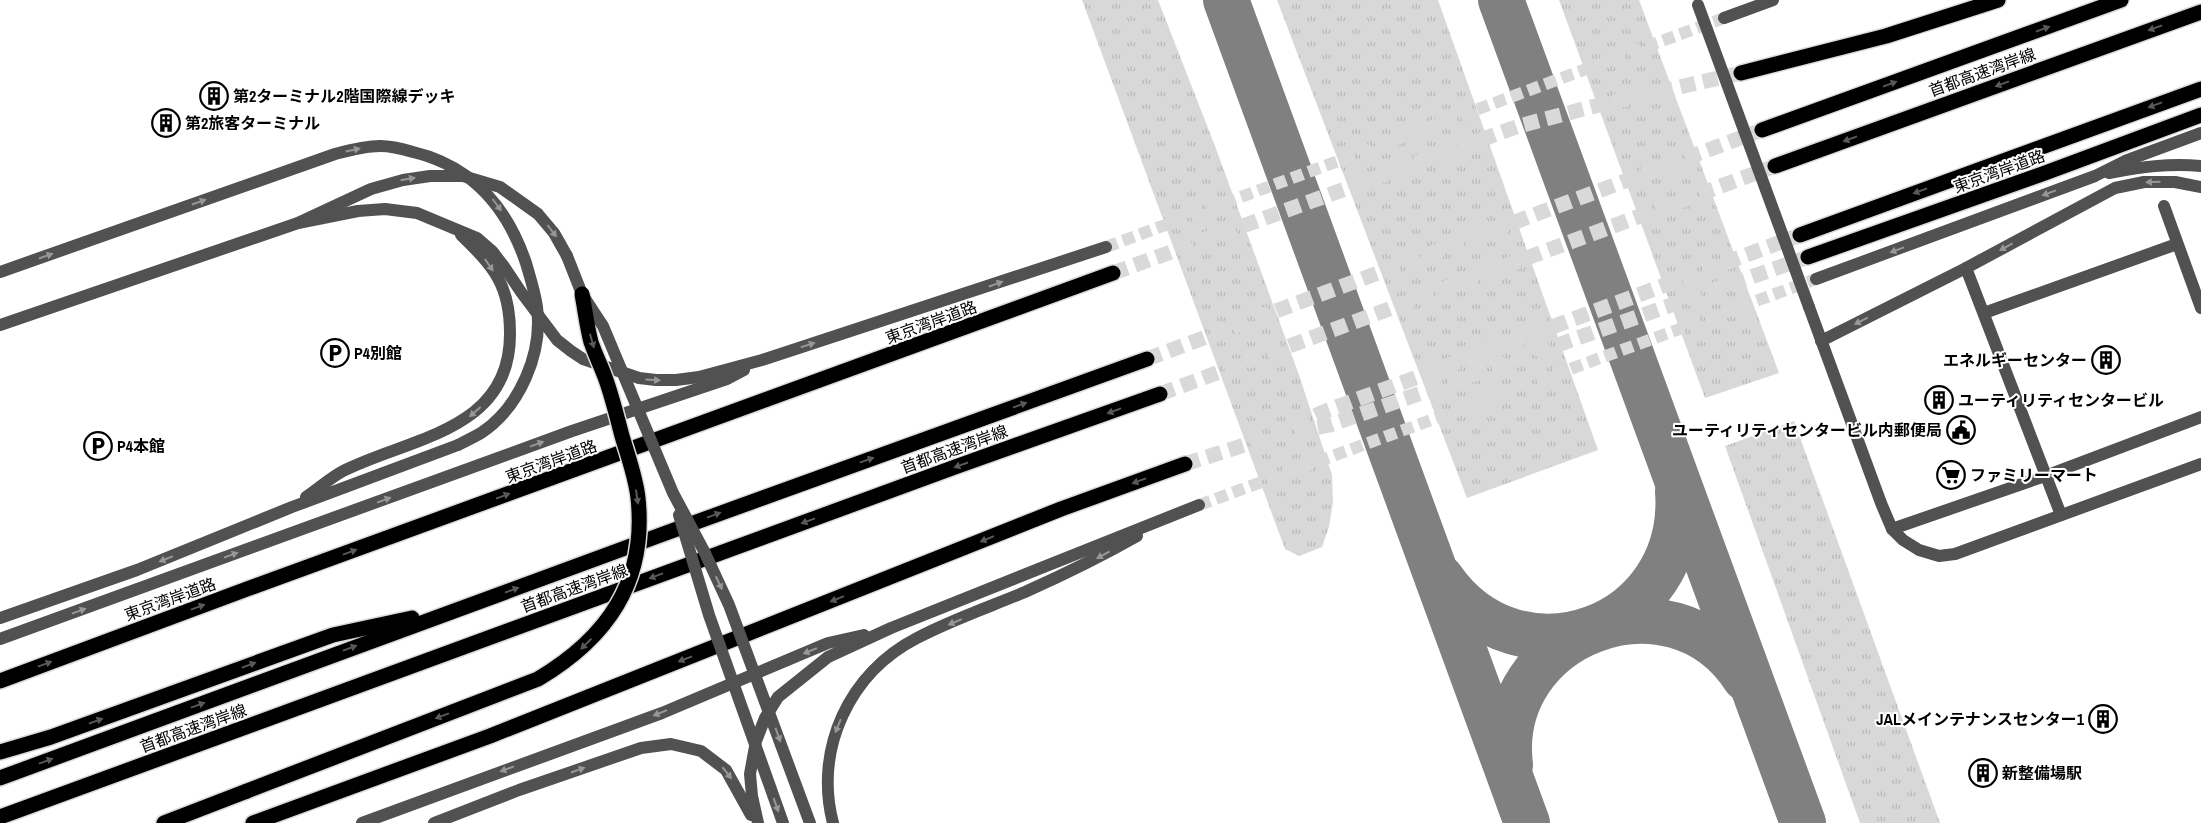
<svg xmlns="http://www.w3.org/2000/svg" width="2201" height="823" font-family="'Archivo Narrow','Noto Sans JP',sans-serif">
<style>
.grass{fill:url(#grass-tufts)}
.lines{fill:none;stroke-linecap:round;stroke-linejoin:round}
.taxiway{stroke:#808080;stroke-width:46}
.minor-tunnel{stroke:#d9d9d9;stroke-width:12;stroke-dasharray:12 6;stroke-linecap:butt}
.highway-tunnel{stroke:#d9d9d9;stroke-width:15;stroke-dasharray:15 8;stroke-linecap:butt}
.highway-casing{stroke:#dbdbdb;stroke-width:18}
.minor{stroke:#515151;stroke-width:12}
.highway{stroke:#000;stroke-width:15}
.highway-bridge-casing{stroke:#dbdbdb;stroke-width:18;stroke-linecap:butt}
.minor-bridge{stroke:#515151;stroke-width:12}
.highway-bridge{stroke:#000;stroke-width:15}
.oneway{fill:#595959}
.oneway2{fill:#979797}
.labels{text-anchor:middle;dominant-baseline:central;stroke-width:4;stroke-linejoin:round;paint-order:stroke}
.street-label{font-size:16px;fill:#000;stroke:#fff}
.poi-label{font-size:16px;font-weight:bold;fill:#000;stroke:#fff;text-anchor:start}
</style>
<defs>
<pattern id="grass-tufts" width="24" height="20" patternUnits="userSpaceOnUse" patternTransform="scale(1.25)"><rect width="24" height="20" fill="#d8d8d8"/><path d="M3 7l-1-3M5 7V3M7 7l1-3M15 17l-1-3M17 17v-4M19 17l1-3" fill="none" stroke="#b8b8b8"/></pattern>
</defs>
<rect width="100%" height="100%" fill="#fff"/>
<g class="grass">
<path d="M 1082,0 L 1158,0 L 1215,146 L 1299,375 L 1332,475 L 1333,502 L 1329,527 L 1322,547 L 1299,556 L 1285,549 Z"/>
<path d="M 1277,0 L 1438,0 L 1598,450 L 1467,498 Z"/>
<path d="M 1559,0 L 1639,0 L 1779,373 L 1705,398 Z"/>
<path d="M 1794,421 L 1940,823 L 1860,823 L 1725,446 Z"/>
</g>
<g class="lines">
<g class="taxiway">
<path d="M 1226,0 L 1527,823"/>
<path d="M 1501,0 L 1803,823"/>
<path d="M 1441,578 C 1519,691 1688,629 1678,491"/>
<path d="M 1510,765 C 1494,633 1672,565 1745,678"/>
</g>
<g class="minor-tunnel">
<path d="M 1106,247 L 1724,18"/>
<path d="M 1199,505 L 1816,279"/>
</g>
<g class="highway-tunnel">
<path d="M 1113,273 L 1519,126 L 1591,107 L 1741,73"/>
<path d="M 1147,359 L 1762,130"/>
<path d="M 1160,394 L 1775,166"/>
<path d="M 1295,426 L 1323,412 L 1800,235"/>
<path d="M 1185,464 L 1276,435 L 1330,425 L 1808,257"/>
</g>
<defs>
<g id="highway">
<path d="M 1741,73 L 1886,36 L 1998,0"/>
<path d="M 1762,130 L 2121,0"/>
<path d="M 1775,166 L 2201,12"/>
<path d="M 1800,235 L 2201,89"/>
<path d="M 1808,257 L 2045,173 L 2201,115"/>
<path d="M 0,681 L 247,589 L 1113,273"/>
<path d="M 0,752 L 51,737 L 333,635 L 412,618"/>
<path d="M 0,778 L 666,533 L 1147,359"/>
<path d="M 0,817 L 955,467 L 1160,394"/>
<path d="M 164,823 L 247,791"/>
<path d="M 253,823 L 490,736 L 1061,509 L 1185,464"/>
</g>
</defs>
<use href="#highway" class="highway-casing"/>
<g class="minor">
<path d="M 1724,18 L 1773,0"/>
<path d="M 2109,173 C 2141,167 2169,163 2201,166"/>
<path d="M 2164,206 L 2201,308"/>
<path d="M 298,223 L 358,211 L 385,209 L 417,213 L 477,238 L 492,251 L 505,268 L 521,292 L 557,340 L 571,351 L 583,359 L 639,378 L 656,380 L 676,380 L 699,377 L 762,360 L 1106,247"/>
<path d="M 1966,268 L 2061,515"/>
<path d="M 1816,279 L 2095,176 L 2125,161 L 2201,133"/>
<path d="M 1809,307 L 1881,503 L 1892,529 L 1903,540 L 1919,550 L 1939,556 L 1955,554 L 2201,464"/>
<path d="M 1984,313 L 2177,244"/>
<path d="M 0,325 L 298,223 L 371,189 L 403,180 L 430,176 L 463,176 L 500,187 L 538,214 L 554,233 L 567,256"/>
<path d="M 1821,341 L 1966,268 L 2115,188 L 2144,182 L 2175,182 L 2201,187"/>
<path d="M 306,497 C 318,489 330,478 343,471 C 411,437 511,431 510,333 C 510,285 494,267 461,235"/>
<path d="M 1892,529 L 2045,476 L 2201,417"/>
<path d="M 0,618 L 137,570 L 292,507 L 458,445"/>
<path d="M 0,639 L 572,431 L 727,379 L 744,370"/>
<path d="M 362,823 L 662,713 L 828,643 L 864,635"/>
<path d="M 434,823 L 519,790 L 641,748 L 671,744 L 701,751 L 726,770 L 751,815"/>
<path d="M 758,823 L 752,796 L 750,774 L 756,741 L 765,718 L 778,697 L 828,657 L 891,628 L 1199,505"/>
<path d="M 833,823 C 814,749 849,673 917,638 C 951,620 989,607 1025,592 C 1063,575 1100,557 1137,536"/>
</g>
<use href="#highway" class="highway"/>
<defs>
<path id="highway-bridge" d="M 247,791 L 538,679 C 607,638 647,582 638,498 C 636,478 628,456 622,436 C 617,417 612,396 605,377 C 601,366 595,354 591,342 C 587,327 585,310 582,294"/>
</defs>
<use href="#highway-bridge" class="highway-bridge-casing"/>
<g class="minor-bridge">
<path d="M 1698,5 L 1809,307"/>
<path d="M 567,256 L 582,294 L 603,326 L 673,493 L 704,551 L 729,605 L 810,823"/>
<path d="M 0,272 L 335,154 C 350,150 365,146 380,146 C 391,146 403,149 413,152 C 472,166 507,207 526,263 C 530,277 535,292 537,307 C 543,353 520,407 481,433 C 474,437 466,441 458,445"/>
<path d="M 679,515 L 709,615 L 783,823"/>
</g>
<use href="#highway-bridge" class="highway-bridge"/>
</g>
<defs><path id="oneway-solid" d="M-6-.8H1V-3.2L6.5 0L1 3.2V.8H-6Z" transform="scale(1.25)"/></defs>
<g class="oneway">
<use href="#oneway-solid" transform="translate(2155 28) rotate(160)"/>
<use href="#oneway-solid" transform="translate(2043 29) rotate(-20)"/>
<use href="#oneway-solid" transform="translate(1890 84) rotate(-20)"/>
<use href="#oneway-solid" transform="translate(2002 84) rotate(160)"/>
<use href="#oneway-solid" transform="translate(2155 105) rotate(160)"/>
<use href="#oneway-solid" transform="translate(1850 139) rotate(160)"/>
<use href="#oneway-solid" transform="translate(1920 191) rotate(160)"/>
<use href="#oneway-solid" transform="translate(592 341) rotate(74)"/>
<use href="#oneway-solid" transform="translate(1020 405) rotate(-20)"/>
<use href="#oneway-solid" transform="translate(1114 411) rotate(160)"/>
<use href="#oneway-solid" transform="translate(867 460) rotate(-20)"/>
<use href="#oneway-solid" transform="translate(961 465) rotate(161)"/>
<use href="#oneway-solid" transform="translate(1139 481) rotate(160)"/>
<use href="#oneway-solid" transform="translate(503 496) rotate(-20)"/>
<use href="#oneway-solid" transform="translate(637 497) rotate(82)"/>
<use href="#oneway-solid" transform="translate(714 515) rotate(-20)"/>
<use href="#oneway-solid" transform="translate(808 521) rotate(160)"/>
<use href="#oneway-solid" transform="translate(987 539) rotate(158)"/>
<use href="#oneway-solid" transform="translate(350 552) rotate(-20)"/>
<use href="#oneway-solid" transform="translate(656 576) rotate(160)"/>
<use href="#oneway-solid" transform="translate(512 590) rotate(-20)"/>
<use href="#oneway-solid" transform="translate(837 599) rotate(158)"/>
<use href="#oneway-solid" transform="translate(198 607) rotate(-20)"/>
<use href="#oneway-solid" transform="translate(586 644) rotate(136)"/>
<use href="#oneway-solid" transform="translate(350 648) rotate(-20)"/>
<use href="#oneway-solid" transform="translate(685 659) rotate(159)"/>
<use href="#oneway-solid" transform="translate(45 664) rotate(-20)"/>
<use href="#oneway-solid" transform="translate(249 665) rotate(-20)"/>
<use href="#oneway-solid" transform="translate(198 705) rotate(-20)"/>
<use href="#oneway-solid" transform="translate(442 716) rotate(160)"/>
<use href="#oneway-solid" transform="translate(96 721) rotate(-20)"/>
<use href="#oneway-solid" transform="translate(46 761) rotate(-20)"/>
</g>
<g class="oneway2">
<use href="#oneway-solid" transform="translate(353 150) rotate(-12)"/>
<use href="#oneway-solid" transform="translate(408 179) rotate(-10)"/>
<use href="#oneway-solid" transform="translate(2153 182) rotate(178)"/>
<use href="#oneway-solid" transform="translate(2049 193) rotate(160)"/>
<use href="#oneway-solid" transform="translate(199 202) rotate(-19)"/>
<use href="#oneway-solid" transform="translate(497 205) rotate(53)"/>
<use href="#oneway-solid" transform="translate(552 231) rotate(53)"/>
<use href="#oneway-solid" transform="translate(2006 247) rotate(151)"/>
<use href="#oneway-solid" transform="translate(1897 250) rotate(160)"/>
<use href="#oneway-solid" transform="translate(46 256) rotate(-19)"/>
<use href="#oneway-solid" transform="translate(489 265) rotate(56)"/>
<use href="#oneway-solid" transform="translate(996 284) rotate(-19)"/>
<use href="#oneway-solid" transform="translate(1861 321) rotate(153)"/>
<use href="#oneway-solid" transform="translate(808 345) rotate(-18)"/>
<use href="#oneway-solid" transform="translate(653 380) rotate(4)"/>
<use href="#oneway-solid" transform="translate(475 412) rotate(139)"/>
<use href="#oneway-solid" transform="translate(537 444) rotate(-20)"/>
<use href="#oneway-solid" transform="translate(384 500) rotate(-20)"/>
<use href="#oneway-solid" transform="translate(231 555) rotate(-20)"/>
<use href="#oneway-solid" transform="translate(1103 555) rotate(151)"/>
<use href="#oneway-solid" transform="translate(166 559) rotate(158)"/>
<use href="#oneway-solid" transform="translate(719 583) rotate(65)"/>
<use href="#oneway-solid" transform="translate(79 611) rotate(-20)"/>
<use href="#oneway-solid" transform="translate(955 622) rotate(157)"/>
<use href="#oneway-solid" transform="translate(810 651) rotate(158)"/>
<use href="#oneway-solid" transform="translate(660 713) rotate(158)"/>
<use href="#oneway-solid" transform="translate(838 726) rotate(112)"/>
<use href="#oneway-solid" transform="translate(778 735) rotate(70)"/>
<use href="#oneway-solid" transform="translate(507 769) rotate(160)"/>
<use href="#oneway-solid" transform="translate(578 770) rotate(-19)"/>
<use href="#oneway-solid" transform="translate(727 773) rotate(52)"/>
<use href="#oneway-solid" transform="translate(776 805) rotate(70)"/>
</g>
<defs>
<symbol id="building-ring" viewBox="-11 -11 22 22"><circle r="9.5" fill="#fff" stroke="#000" stroke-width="1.5"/><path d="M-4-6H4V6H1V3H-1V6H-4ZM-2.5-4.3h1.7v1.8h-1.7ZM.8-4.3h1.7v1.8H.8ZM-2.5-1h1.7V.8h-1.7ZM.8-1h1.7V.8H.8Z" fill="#000"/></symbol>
<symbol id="parking-ring" viewBox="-11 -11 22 22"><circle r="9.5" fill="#fff" stroke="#000" stroke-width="1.5"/><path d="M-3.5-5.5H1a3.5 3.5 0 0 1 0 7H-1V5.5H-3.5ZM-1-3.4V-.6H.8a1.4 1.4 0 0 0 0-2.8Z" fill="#000"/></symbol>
<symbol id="civic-ring" viewBox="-11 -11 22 22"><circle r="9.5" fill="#fff" stroke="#000" stroke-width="1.5"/><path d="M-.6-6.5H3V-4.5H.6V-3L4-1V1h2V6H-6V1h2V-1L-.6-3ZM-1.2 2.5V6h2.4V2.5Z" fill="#000"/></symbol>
<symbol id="supermarket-ring" viewBox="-11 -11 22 22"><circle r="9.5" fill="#fff" stroke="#000" stroke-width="1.5"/><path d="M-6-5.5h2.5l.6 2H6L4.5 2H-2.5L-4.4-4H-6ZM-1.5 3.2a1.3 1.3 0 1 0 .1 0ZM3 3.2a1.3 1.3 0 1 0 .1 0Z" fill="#000"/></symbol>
</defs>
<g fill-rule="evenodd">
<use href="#building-ring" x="198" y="80" width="32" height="32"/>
<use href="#building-ring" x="150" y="107" width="32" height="32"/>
<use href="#parking-ring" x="319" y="337" width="32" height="32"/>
<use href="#building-ring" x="2090" y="344" width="32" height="32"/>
<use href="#building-ring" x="1923" y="384" width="32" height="32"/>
<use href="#civic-ring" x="1945" y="414" width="32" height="32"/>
<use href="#parking-ring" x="82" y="430" width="32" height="32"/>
<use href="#supermarket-ring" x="1935" y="459" width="32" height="32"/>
<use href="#building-ring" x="2087" y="703" width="32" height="32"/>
<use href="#building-ring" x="1967" y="757" width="32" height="32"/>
</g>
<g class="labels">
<g class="street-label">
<text transform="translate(1982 72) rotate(-20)">首都高速湾岸線</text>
<text transform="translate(1999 171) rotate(-20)">東京湾岸道路</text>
<text transform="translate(931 322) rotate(-20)">東京湾岸道路</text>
<text transform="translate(954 449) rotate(-20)">首都高速湾岸線</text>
<text transform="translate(551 461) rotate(-20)">東京湾岸道路</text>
<text transform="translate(574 588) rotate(-20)">首都高速湾岸線</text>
<text transform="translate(170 599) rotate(-20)">東京湾岸道路</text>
<text transform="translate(193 728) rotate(-20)">首都高速湾岸線</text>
</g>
<g class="poi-label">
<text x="233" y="96">第2ターミナル2階国際線デッキ</text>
<text x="185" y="123">第2旅客ターミナル</text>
<text x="354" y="353">P4別館</text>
<text x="2087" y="360" text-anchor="end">エネルギーセンター</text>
<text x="1958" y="400">ユーティリティセンタービル</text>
<text x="1942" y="430" text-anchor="end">ユーティリティセンタービル内郵便局</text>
<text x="117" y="446">P4本館</text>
<text x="1970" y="475">ファミリーマート</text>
<text x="2084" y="719" text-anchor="end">JALメインテナンスセンター1</text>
<text x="2002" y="773">新整備場駅</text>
</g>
</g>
</svg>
